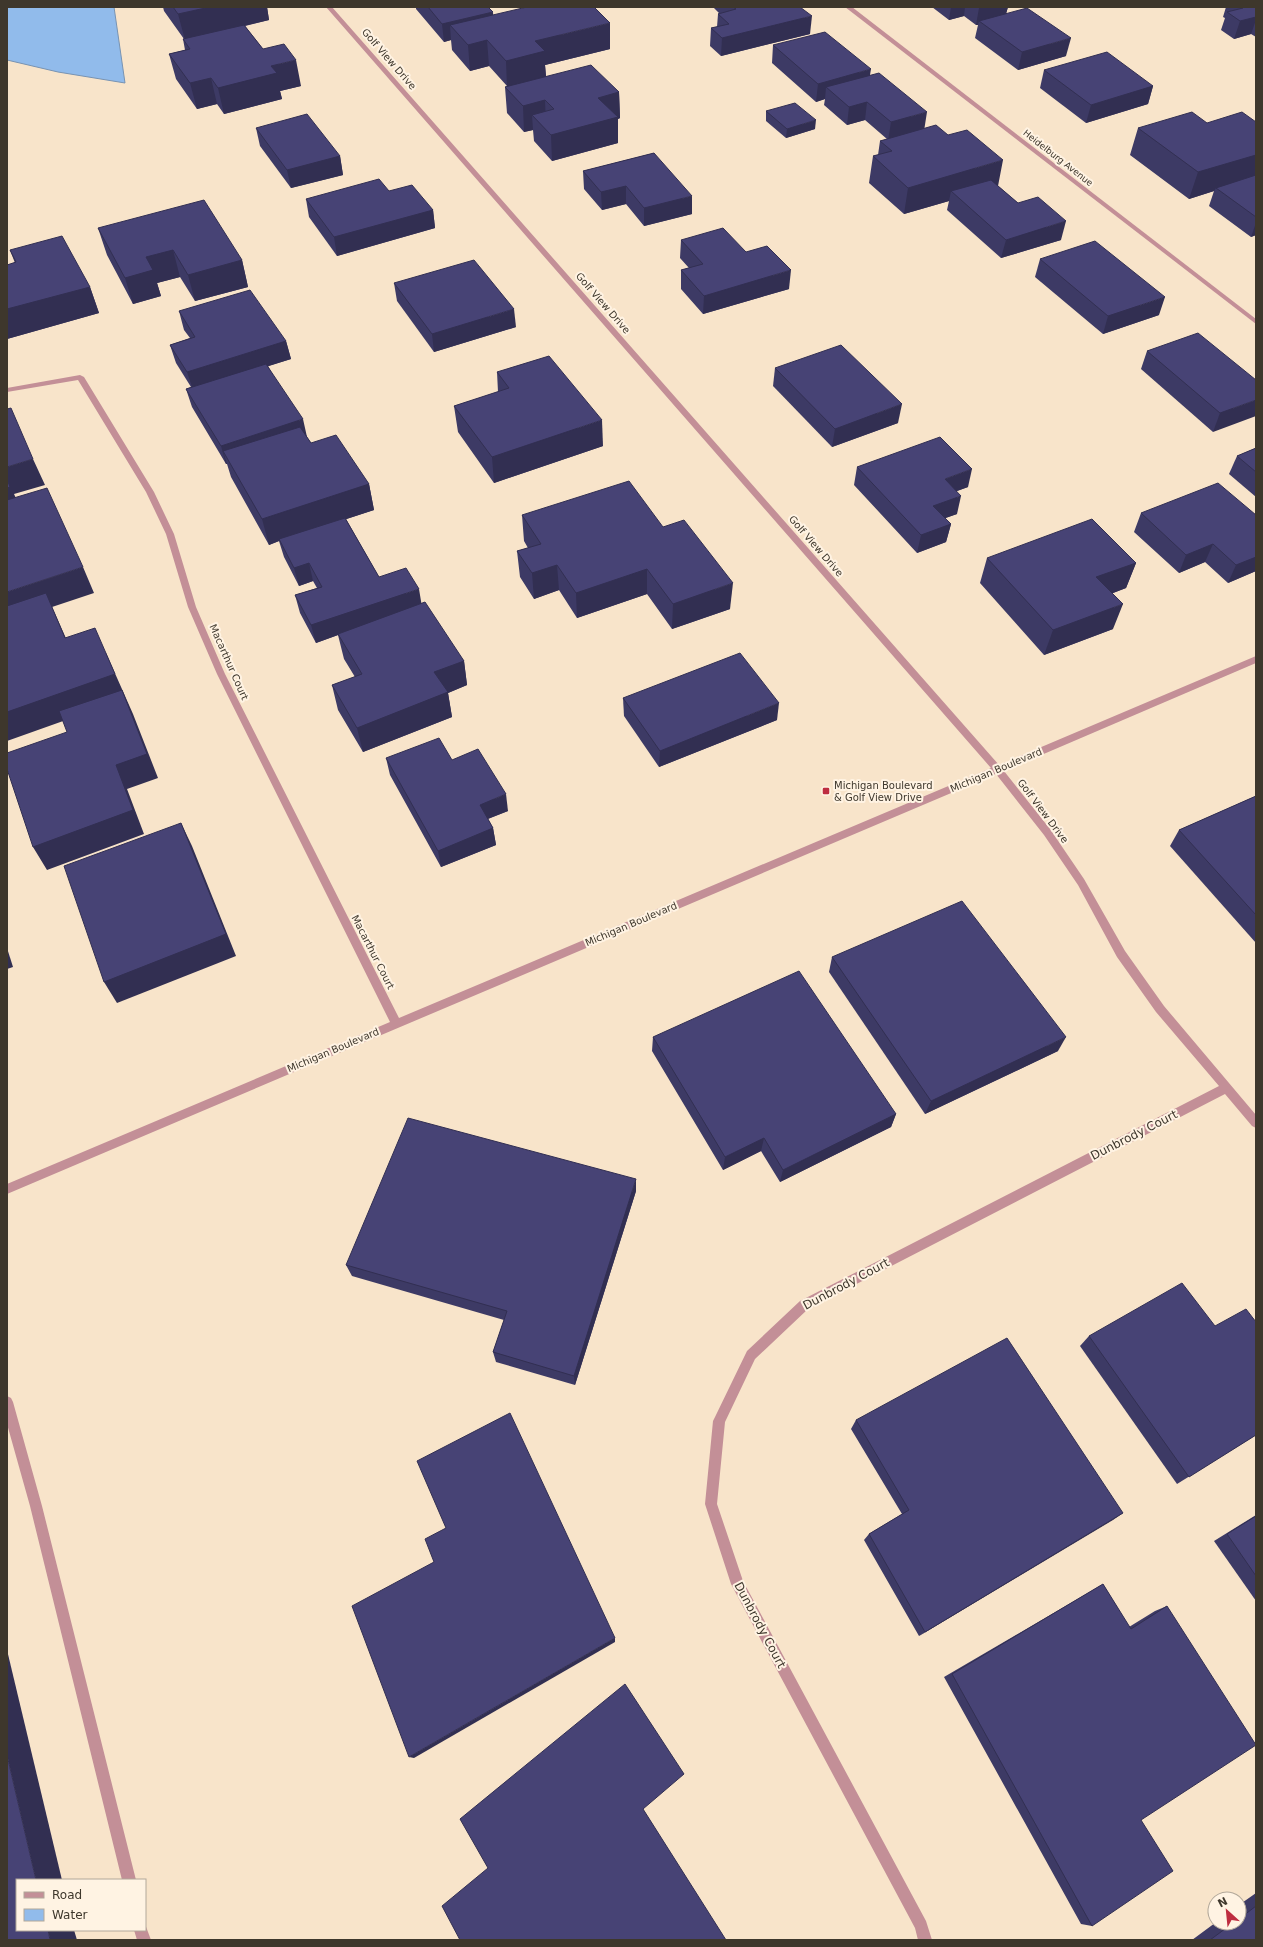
<svg xmlns="http://www.w3.org/2000/svg" width="1263" height="1947" font-family="'DejaVu Sans',sans-serif">
<style>
.water{fill:#91bbeb;stroke:#7893b2}
.lines{fill:none;stroke-linecap:round;stroke-linejoin:round}
.minor{fill:#c38f97;fill-rule:evenodd}
.wall{fill:#3d3a65}
.shaded-wall{fill:#322f52}
.building{fill:#474375;stroke:#322f52}
.poi-dot{fill:#be2d40;stroke:#fff3e3;stroke-width:1.5}
.labels{text-anchor:middle;dominant-baseline:central;stroke-width:4;stroke-linejoin:round;paint-order:stroke}
.far-street-label{font-size:9px;fill:#3e372c;stroke:#fff3e3}
.street-label{font-size:10px;fill:#3e372c;stroke:#fff3e3}
.poi-label{font-size:10px;fill:#3e372c;stroke:#fff3e3;text-anchor:start}
.near-street-label{font-size:12px;fill:#3e372c;stroke:#fff3e3}
</style>
<rect width="100%" height="100%" fill="#f8e4ca"/>
<path class="water" d="M 7,7 L 114,7 L 125,83 L 58,72 L 7,60 Z"/>
<g class="lines">
<g class="minor">
<path d="M 326,7 L 332,7 L 999,765 L 1256,656 L 1256,663 L 1004,771 L 1050,829 L 1084,879 L 1125,951 L 1164,1006 L 1256,1115 L 1256,1128 L 1252,1126 L 1225,1094 L 808,1309 L 755,1359 L 725,1422 L 717,1504 L 743,1581 L 926,1921 L 932,1940 L 918,1940 L 915,1928 L 731,1584 L 705,1504 L 713,1421 L 715,1417 L 747,1351 L 800,1301 L 1219,1086 L 1156,1012 L 1117,957 L 1078,885 L 1044,835 L 996,774 L 7,1194 L 7,1184 L 390,1022 L 217,674 L 188,607 L 166,534 L 146,492 L 78,380 L 7,392 L 7,388 L 80,375 L 84,377 L 154,492 L 174,534 L 196,607 L 225,674 L 399,1018 L 991,768 Z"/>
<path d="M 845,7 L 852,7 L 1256,319 L 1256,324 Z"/>
<path d="M 7,1396 L 11,1398 L 13,1402 L 42,1506 L 136,1880 L 122,1880 L 30,1506 L 7,1424 Z"/>
<path d="M 145,1924 L 151,1940 L 137,1940 L 134,1930 L 145,1930 Z"/>
</g>
</g>
<g class="wall">
<path d="M 163,7 L 267,7 L 269,20 L 245,26 L 263,49 L 301,86 L 280,91 L 282,99 L 224,114 L 217,104 L 197,109 L 176,79 L 169,54 L 185,50 L 183,39 L 184,39 L 164,11 Z"/>
<path d="M 416,7 L 488,7 L 493,15 L 610,49 L 545,65 L 546,76 L 619,92 L 620,118 L 618,119 L 618,143 L 552,161 L 534,141 L 533,130 L 524,132 L 507,113 L 505,87 L 507,86 L 489,66 L 470,71 L 452,50 L 451,40 L 444,42 L 416,9 Z"/>
<path d="M 713,7 L 800,7 L 810,34 L 721,56 L 710,46 L 711,28 L 717,27 L 718,14 L 719,13 Z"/>
<path d="M 932,7 L 1008,7 L 1006,13 L 1066,56 L 1018,70 L 975,38 L 978,25 L 976,25 L 964,16 L 949,20 Z"/>
<path d="M 1226,7 L 1256,7 L 1256,37 L 1251,34 L 1234,39 L 1221,30 L 1225,18 L 1223,17 Z"/>
<path d="M 773,45 L 870,76 L 924,129 L 998,186 L 1061,240 L 1001,258 L 947,210 L 949,201 L 904,214 L 869,183 L 873,156 L 878,155 L 880,141 L 887,139 L 865,120 L 847,125 L 824,105 L 825,99 L 816,102 L 772,63 Z"/>
<path d="M 1044,70 L 1153,86 L 1148,104 L 1086,123 L 1040,88 Z"/>
<path d="M 766,111 L 815,129 L 786,138 L 766,121 Z"/>
<path d="M 1256,122 L 1256,235 L 1251,237 L 1209,206 L 1214,191 L 1189,199 L 1130,155 L 1138,128 L 1207,123 Z"/>
<path d="M 256,128 L 340,156 L 343,175 L 291,188 L 260,146 Z"/>
<path d="M 654,153 L 692,214 L 644,226 L 626,204 L 602,210 L 584,189 L 583,171 Z"/>
<path d="M 389,191 L 433,210 L 435,228 L 337,256 L 309,217 L 306,199 Z"/>
<path d="M 98,228 L 242,260 L 248,287 L 195,301 L 180,277 L 157,283 L 161,296 L 133,304 L 107,255 Z"/>
<path d="M 681,240 L 746,252 L 789,289 L 703,314 L 681,289 L 681,270 L 689,268 L 680,258 Z"/>
<path d="M 10,250 L 90,287 L 99,313 L 7,339 L 7,265 L 15,263 Z"/>
<path d="M 1040,259 L 1159,315 L 1103,334 L 1035,277 Z"/>
<path d="M 394,283 L 516,327 L 434,352 L 397,301 Z"/>
<path d="M 179,311 L 286,341 L 291,359 L 268,366 L 307,437 L 311,443 L 369,484 L 374,510 L 346,519 L 379,577 L 421,603 L 464,661 L 467,685 L 448,693 L 452,717 L 363,752 L 338,710 L 332,685 L 355,677 L 344,659 L 338,635 L 316,643 L 300,613 L 295,595 L 317,588 L 313,581 L 299,586 L 284,557 L 279,541 L 269,545 L 231,477 L 227,464 L 226,464 L 192,407 L 186,389 L 191,387 L 176,363 L 170,345 L 190,338 L 184,330 Z"/>
<path d="M 1147,351 L 1256,380 L 1213,432 L 1141,369 Z"/>
<path d="M 775,368 L 898,423 L 832,447 L 773,386 Z"/>
<path d="M 497,372 L 603,446 L 494,483 L 458,432 L 454,406 L 498,392 Z"/>
<path d="M 1256,448 L 1256,497 L 1229,474 L 1237,456 Z"/>
<path d="M 857,467 L 968,487 L 957,491 L 957,514 L 945,518 L 951,524 L 946,542 L 917,553 L 854,485 Z"/>
<path d="M 1141,513 L 1256,515 L 1256,571 L 1228,583 L 1205,562 L 1179,573 L 1134,532 Z"/>
<path d="M 522,515 L 663,527 L 730,609 L 672,629 L 647,594 L 577,618 L 559,590 L 534,599 L 520,577 L 517,551 L 528,548 L 524,541 Z"/>
<path d="M 987,558 L 1136,563 L 1126,588 L 1113,593 L 1113,629 L 1044,655 L 980,583 Z"/>
<path d="M 623,698 L 777,720 L 659,767 L 624,716 Z"/>
<path d="M 386,758 L 452,760 L 508,811 L 488,819 L 493,828 L 496,845 L 441,867 L 390,775 Z"/>
<path d="M 1256,796 L 1256,943 L 1170,846 L 1179,830 Z"/>
<path d="M 832,957 L 1058,1051 L 925,1114 L 829,972 Z"/>
<path d="M 653,1037 L 896,1114 L 891,1127 L 780,1182 L 761,1151 L 723,1170 L 652,1051 Z"/>
<path d="M 636,1191 L 575,1385 L 496,1362 L 493,1352 L 504,1320 L 352,1276 L 346,1265 Z"/>
<path d="M 1215,1326 L 1256,1435 L 1177,1484 L 1080,1346 L 1089,1336 Z"/>
<path d="M 856,1420 L 1123,1513 L 919,1636 L 864,1540 L 869,1534 L 902,1514 L 851,1429 Z"/>
<path d="M 1256,1515 L 1256,1601 L 1214,1541 Z"/>
<path d="M 1103,1584 L 1129,1627 L 1155,1611 L 1167,1606 L 1141,1820 L 1092,1926 L 1081,1924 L 944,1677 L 1093,1590 Z"/>
<path d="M 1256,1893 L 1256,1940 L 1192,1940 L 1215,1923 L 1239,1923 L 1239,1905 Z"/>
</g>
<g class="shaded-wall">
<path d="M 210,7 L 267,7 L 269,20 L 185,40 L 178,14 Z"/>
<path d="M 951,7 L 965,7 L 964,16 L 949,20 Z"/>
<path d="M 982,7 L 1008,7 L 1005,18 L 979,21 L 978,25 L 976,25 L 979,8 Z"/>
<path d="M 493,12 L 494,30 L 450,25 L 451,40 L 444,42 L 442,24 Z"/>
<path d="M 812,16 L 810,34 L 721,56 L 722,38 Z"/>
<path d="M 1256,17 L 1256,20 L 1251,34 L 1234,39 L 1240,21 Z"/>
<path d="M 610,23 L 610,49 L 545,65 L 546,77 L 507,87 L 506,61 L 535,41 Z"/>
<path d="M 1071,38 L 1066,56 L 1018,70 L 1022,52 Z"/>
<path d="M 487,40 L 489,66 L 470,71 L 468,45 Z"/>
<path d="M 296,60 L 301,86 L 280,91 L 282,99 L 224,114 L 218,88 L 271,66 Z"/>
<path d="M 871,69 L 868,87 L 826,87 L 825,99 L 816,102 L 818,84 Z"/>
<path d="M 211,78 L 217,104 L 197,109 L 190,83 Z"/>
<path d="M 1153,86 L 1148,104 L 1086,123 L 1091,105 Z"/>
<path d="M 619,92 L 620,118 L 618,119 L 618,143 L 552,161 L 551,135 L 598,98 Z"/>
<path d="M 545,100 L 546,126 L 532,115 L 533,130 L 524,132 L 523,106 Z"/>
<path d="M 867,102 L 865,120 L 847,125 L 849,107 Z"/>
<path d="M 927,112 L 924,131 L 888,141 L 891,122 Z"/>
<path d="M 816,120 L 815,129 L 786,138 L 787,129 Z"/>
<path d="M 1256,155 L 1256,178 L 1216,188 L 1214,191 L 1189,199 L 1198,172 Z"/>
<path d="M 340,156 L 343,175 L 291,188 L 287,170 Z"/>
<path d="M 1003,160 L 998,186 L 951,191 L 949,201 L 904,214 L 908,188 Z"/>
<path d="M 626,186 L 626,204 L 602,210 L 601,192 Z"/>
<path d="M 692,196 L 692,214 L 644,226 L 644,208 Z"/>
<path d="M 433,210 L 435,228 L 337,256 L 334,237 Z"/>
<path d="M 1066,221 L 1061,240 L 1001,258 L 1006,240 Z"/>
<path d="M 1256,223 L 1256,235 L 1251,237 Z"/>
<path d="M 173,250 L 180,277 L 157,283 L 161,296 L 133,304 L 125,278 L 146,257 Z"/>
<path d="M 242,260 L 248,287 L 195,301 L 188,275 Z"/>
<path d="M 791,270 L 789,289 L 703,314 L 704,296 Z"/>
<path d="M 90,287 L 99,313 L 7,339 L 7,309 Z"/>
<path d="M 1165,297 L 1159,315 L 1103,334 L 1108,316 Z"/>
<path d="M 514,309 L 516,327 L 434,352 L 432,334 Z"/>
<path d="M 286,341 L 291,359 L 193,390 L 187,372 Z"/>
<path d="M 1256,400 L 1256,416 L 1213,432 L 1220,413 Z"/>
<path d="M 902,404 L 898,423 L 832,447 L 835,429 Z"/>
<path d="M 303,419 L 307,437 L 223,451 L 227,464 L 226,464 L 221,446 Z"/>
<path d="M 602,420 L 603,446 L 494,483 L 492,457 Z"/>
<path d="M 33,459 L 45,485 L 14,494 L 23,513 L 7,518 L 7,467 Z"/>
<path d="M 972,469 L 968,487 L 940,497 L 945,479 Z"/>
<path d="M 369,484 L 374,510 L 280,541 L 279,539 L 279,541 L 269,545 L 262,519 Z"/>
<path d="M 961,496 L 957,514 L 929,524 L 933,506 Z"/>
<path d="M 951,524 L 946,542 L 917,553 L 921,535 Z"/>
<path d="M 1213,544 L 1205,562 L 1179,573 L 1186,555 Z"/>
<path d="M 1256,557 L 1256,571 L 1228,583 L 1236,565 Z"/>
<path d="M 309,563 L 313,581 L 299,586 L 294,568 Z"/>
<path d="M 1136,563 L 1126,588 L 1087,603 L 1096,577 Z"/>
<path d="M 557,565 L 559,590 L 534,599 L 532,573 Z"/>
<path d="M 83,567 L 94,593 L 52,607 L 77,663 L 7,622 L 7,592 Z"/>
<path d="M 647,569 L 647,594 L 577,618 L 576,593 Z"/>
<path d="M 733,583 L 730,609 L 672,629 L 673,604 Z"/>
<path d="M 419,589 L 422,607 L 338,634 L 338,635 L 316,643 L 311,625 Z"/>
<path d="M 1123,604 L 1113,629 L 1044,655 L 1053,630 Z"/>
<path d="M 106,653 L 133,714 L 158,778 L 127,789 L 144,834 L 47,870 L 33,847 L 125,699 L 7,741 L 7,712 Z"/>
<path d="M 464,661 L 467,685 L 448,693 L 452,717 L 363,752 L 357,728 L 434,672 Z"/>
<path d="M 779,703 L 777,720 L 659,767 L 660,751 Z"/>
<path d="M 506,794 L 508,811 L 482,821 L 480,805 Z"/>
<path d="M 181,823 L 192,846 L 236,956 L 117,1003 L 104,982 Z"/>
<path d="M 493,828 L 496,845 L 441,867 L 438,851 Z"/>
<path d="M 7,948 L 13,967 L 7,969 Z"/>
<path d="M 1066,1037 L 1058,1051 L 925,1114 L 931,1101 Z"/>
<path d="M 896,1114 L 891,1127 L 780,1182 L 783,1170 Z"/>
<path d="M 764,1138 L 761,1151 L 723,1170 L 725,1157 Z"/>
<path d="M 636,1179 L 636,1191 L 575,1385 L 574,1376 Z"/>
<path d="M 1123,1513 L 1113,1520 L 919,1636 L 925,1632 Z"/>
<path d="M 615,1638 L 615,1642 L 414,1758 L 409,1757 Z"/>
<path d="M 7,1650 L 62,1880 L 36,1880 L 7,1755 Z"/>
<path d="M 48,1930 L 74,1930 L 77,1940 L 50,1940 Z"/>
</g>
<g class="building">
<path d="M 173,7 L 210,7 L 178,14 Z"/>
<path d="M 428,7 L 488,7 L 493,12 L 442,24 Z"/>
<path d="M 527,7 L 594,7 L 610,23 L 535,41 L 545,51 L 506,61 L 487,40 L 468,45 L 450,25 Z"/>
<path d="M 733,7 L 800,7 L 812,16 L 722,38 L 711,28 L 729,24 L 718,14 L 736,9 Z"/>
<path d="M 1241,7 L 1256,7 L 1256,17 L 1240,21 L 1227,12 L 1243,8 Z"/>
<path d="M 1027,8 L 1071,38 L 1022,52 L 979,21 Z"/>
<path d="M 244,25 L 263,49 L 284,44 L 296,60 L 271,66 L 277,73 L 218,88 L 211,78 L 190,83 L 169,54 L 190,49 L 183,39 Z"/>
<path d="M 825,32 L 871,69 L 818,84 L 773,45 Z"/>
<path d="M 1107,52 L 1153,86 L 1091,105 L 1044,70 Z"/>
<path d="M 591,65 L 619,92 L 598,98 L 618,117 L 551,135 L 532,115 L 554,109 L 545,100 L 523,106 L 505,87 Z"/>
<path d="M 879,73 L 927,112 L 891,122 L 867,102 L 849,107 L 826,87 Z"/>
<path d="M 795,103 L 816,120 L 787,129 L 766,111 Z"/>
<path d="M 1192,112 L 1207,123 L 1242,112 L 1256,122 L 1256,155 L 1198,172 L 1138,128 Z"/>
<path d="M 307,114 L 340,156 L 287,170 L 256,128 Z"/>
<path d="M 936,125 L 948,135 L 967,130 L 1003,160 L 908,188 L 873,156 L 892,151 L 880,141 Z"/>
<path d="M 654,153 L 692,196 L 644,208 L 626,186 L 601,192 L 583,171 Z"/>
<path d="M 1256,175 L 1256,217 L 1216,188 Z"/>
<path d="M 379,179 L 389,191 L 412,185 L 433,210 L 334,237 L 306,199 Z"/>
<path d="M 991,180 L 1018,203 L 1038,197 L 1066,221 L 1006,240 L 951,191 Z"/>
<path d="M 204,200 L 242,260 L 188,275 L 173,250 L 146,257 L 153,270 L 125,278 L 98,228 Z"/>
<path d="M 723,228 L 746,252 L 767,246 L 791,270 L 704,296 L 681,270 L 703,264 L 681,240 Z"/>
<path d="M 62,236 L 90,287 L 7,309 L 7,265 L 16,262 L 10,250 Z"/>
<path d="M 1095,241 L 1165,297 L 1108,316 L 1040,259 Z"/>
<path d="M 474,260 L 514,309 L 432,334 L 394,283 Z"/>
<path d="M 250,290 L 286,341 L 187,372 L 170,345 L 195,337 L 179,311 Z"/>
<path d="M 1198,333 L 1256,380 L 1256,400 L 1220,413 L 1147,351 Z"/>
<path d="M 841,345 L 902,404 L 835,429 L 775,368 Z"/>
<path d="M 549,356 L 602,420 L 492,457 L 454,406 L 509,388 L 497,372 Z"/>
<path d="M 266,364 L 303,419 L 221,446 L 186,389 Z"/>
<path d="M 11,408 L 33,459 L 7,467 L 7,409 Z"/>
<path d="M 300,427 L 311,443 L 336,435 L 369,484 L 262,519 L 223,451 Z"/>
<path d="M 940,437 L 972,469 L 945,479 L 961,496 L 933,506 L 951,524 L 921,535 L 857,467 Z"/>
<path d="M 1256,448 L 1256,472 L 1237,456 Z"/>
<path d="M 7,479 L 10,487 L 7,488 Z"/>
<path d="M 629,481 L 663,527 L 684,520 L 733,583 L 673,604 L 647,569 L 576,593 L 557,565 L 532,573 L 517,551 L 541,544 L 522,515 Z"/>
<path d="M 1218,483 L 1256,515 L 1256,557 L 1236,565 L 1213,544 L 1186,555 L 1141,513 Z"/>
<path d="M 47,488 L 83,567 L 7,592 L 7,500 Z"/>
<path d="M 345,518 L 379,577 L 406,568 L 419,589 L 311,625 L 295,595 L 322,587 L 309,563 L 294,568 L 279,539 Z"/>
<path d="M 1092,519 L 1136,563 L 1096,577 L 1123,604 L 1053,630 L 987,558 Z"/>
<path d="M 46,593 L 65,638 L 95,628 L 115,674 L 7,712 L 7,606 Z"/>
<path d="M 425,602 L 464,661 L 434,672 L 448,692 L 357,728 L 332,685 L 362,674 L 338,634 Z"/>
<path d="M 740,653 L 779,703 L 660,751 L 623,698 Z"/>
<path d="M 122,690 L 147,754 L 116,765 L 133,810 L 33,847 L 7,769 L 7,753 L 67,732 L 59,711 Z"/>
<path d="M 439,738 L 452,760 L 478,749 L 506,794 L 480,805 L 493,828 L 438,851 L 386,758 Z"/>
<path d="M 1256,796 L 1256,915 L 1179,830 Z"/>
<path d="M 181,823 L 226,934 L 104,982 L 64,866 Z"/>
<path d="M 962,901 L 1066,1037 L 931,1101 L 832,957 Z"/>
<path d="M 799,971 L 896,1114 L 783,1170 L 764,1138 L 725,1157 L 653,1037 Z"/>
<path d="M 408,1118 L 636,1179 L 574,1376 L 493,1352 L 507,1311 L 346,1265 Z"/>
<path d="M 1182,1283 L 1215,1326 L 1246,1309 L 1256,1322 L 1256,1435 L 1189,1477 L 1089,1336 Z"/>
<path d="M 1007,1338 L 1123,1513 L 925,1632 L 869,1534 L 909,1510 L 856,1420 Z"/>
<path d="M 510,1413 L 615,1638 L 409,1757 L 352,1606 L 434,1562 L 425,1539 L 446,1528 L 417,1461 Z"/>
<path d="M 1256,1516 L 1256,1576 L 1227,1534 Z"/>
<path d="M 1103,1584 L 1131,1629 L 1167,1606 L 1256,1745 L 1141,1820 L 1173,1871 L 1092,1926 L 952,1674 Z"/>
<path d="M 625,1684 L 684,1774 L 643,1809 L 726,1940 L 460,1940 L 442,1906 L 488,1868 L 460,1819 Z"/>
<path d="M 7,1755 L 36,1880 L 17,1880 L 17,1930 L 48,1930 L 50,1940 L 7,1940 Z"/>
<path d="M 1256,1906 L 1256,1940 L 1210,1940 L 1233,1923 L 1239,1923 L 1239,1919 Z"/>
</g>
<rect class="poi-dot" x="822" y="787" width="8" height="8" rx="2"/>
<g class="labels">
<g class="far-street-label">
<text transform="translate(1058 158) rotate(38)">Heidelburg Avenue</text>
</g>
<g class="street-label">
<text transform="translate(389 59) rotate(49)">Golf View Drive</text>
<text transform="translate(603 303) rotate(49)">Golf View Drive</text>
<text transform="translate(816 546) rotate(49)">Golf View Drive</text>
<text transform="translate(229 662) rotate(66)">Macarthur Court</text>
<text transform="translate(996 770) rotate(-23)">Michigan Boulevard</text>
<text transform="translate(1043 811) rotate(53)">Golf View Drive</text>
<text transform="translate(631 924) rotate(-23)">Michigan Boulevard</text>
<text transform="translate(373 952) rotate(63)">Macarthur Court</text>
<text transform="translate(333 1050) rotate(-23)">Michigan Boulevard</text>
</g>
<g class="poi-label">
<text x="834" y="785">Michigan Boulevard<tspan x="834" dy="12">&amp; Golf View Drive</tspan></text>
</g>
<g class="near-street-label">
<text transform="translate(1134 1135) rotate(-27)">Dunbrody Court</text>
<text transform="translate(846 1284) rotate(-28)">Dunbrody Court</text>
<text transform="translate(760 1625) rotate(62)">Dunbrody Court</text>
</g>
</g>
<rect width="1263" height="1947" fill="none" stroke="#3e372c" stroke-width="16"/>
<rect x="16" y="1879" width="130" height="52" fill="#fff3e3" stroke="#b2a89a"/>
<rect x="24" y="1892" width="20" height="6" fill="#c38f97" stroke="#b2a89a"/>
<text x="52" y="1899" font-size="12" fill="#3e372c">Road</text>
<rect x="24" y="1909" width="20" height="12" fill="#91bbeb" stroke="#b2a89a"/>
<text x="52" y="1919" font-size="12" fill="#3e372c">Water</text>
<g transform="translate(1227 1911) rotate(333)"><circle r="19" fill="#fff3e3" stroke="#b2a89a"/>
<path d="M0-3L7 15L0 10L-7 15Z" fill="#be2d40"/>
<text y="-6" font-size="11" font-weight="bold" text-anchor="middle" fill="#3e372c">N</text>
</g>
</svg>
